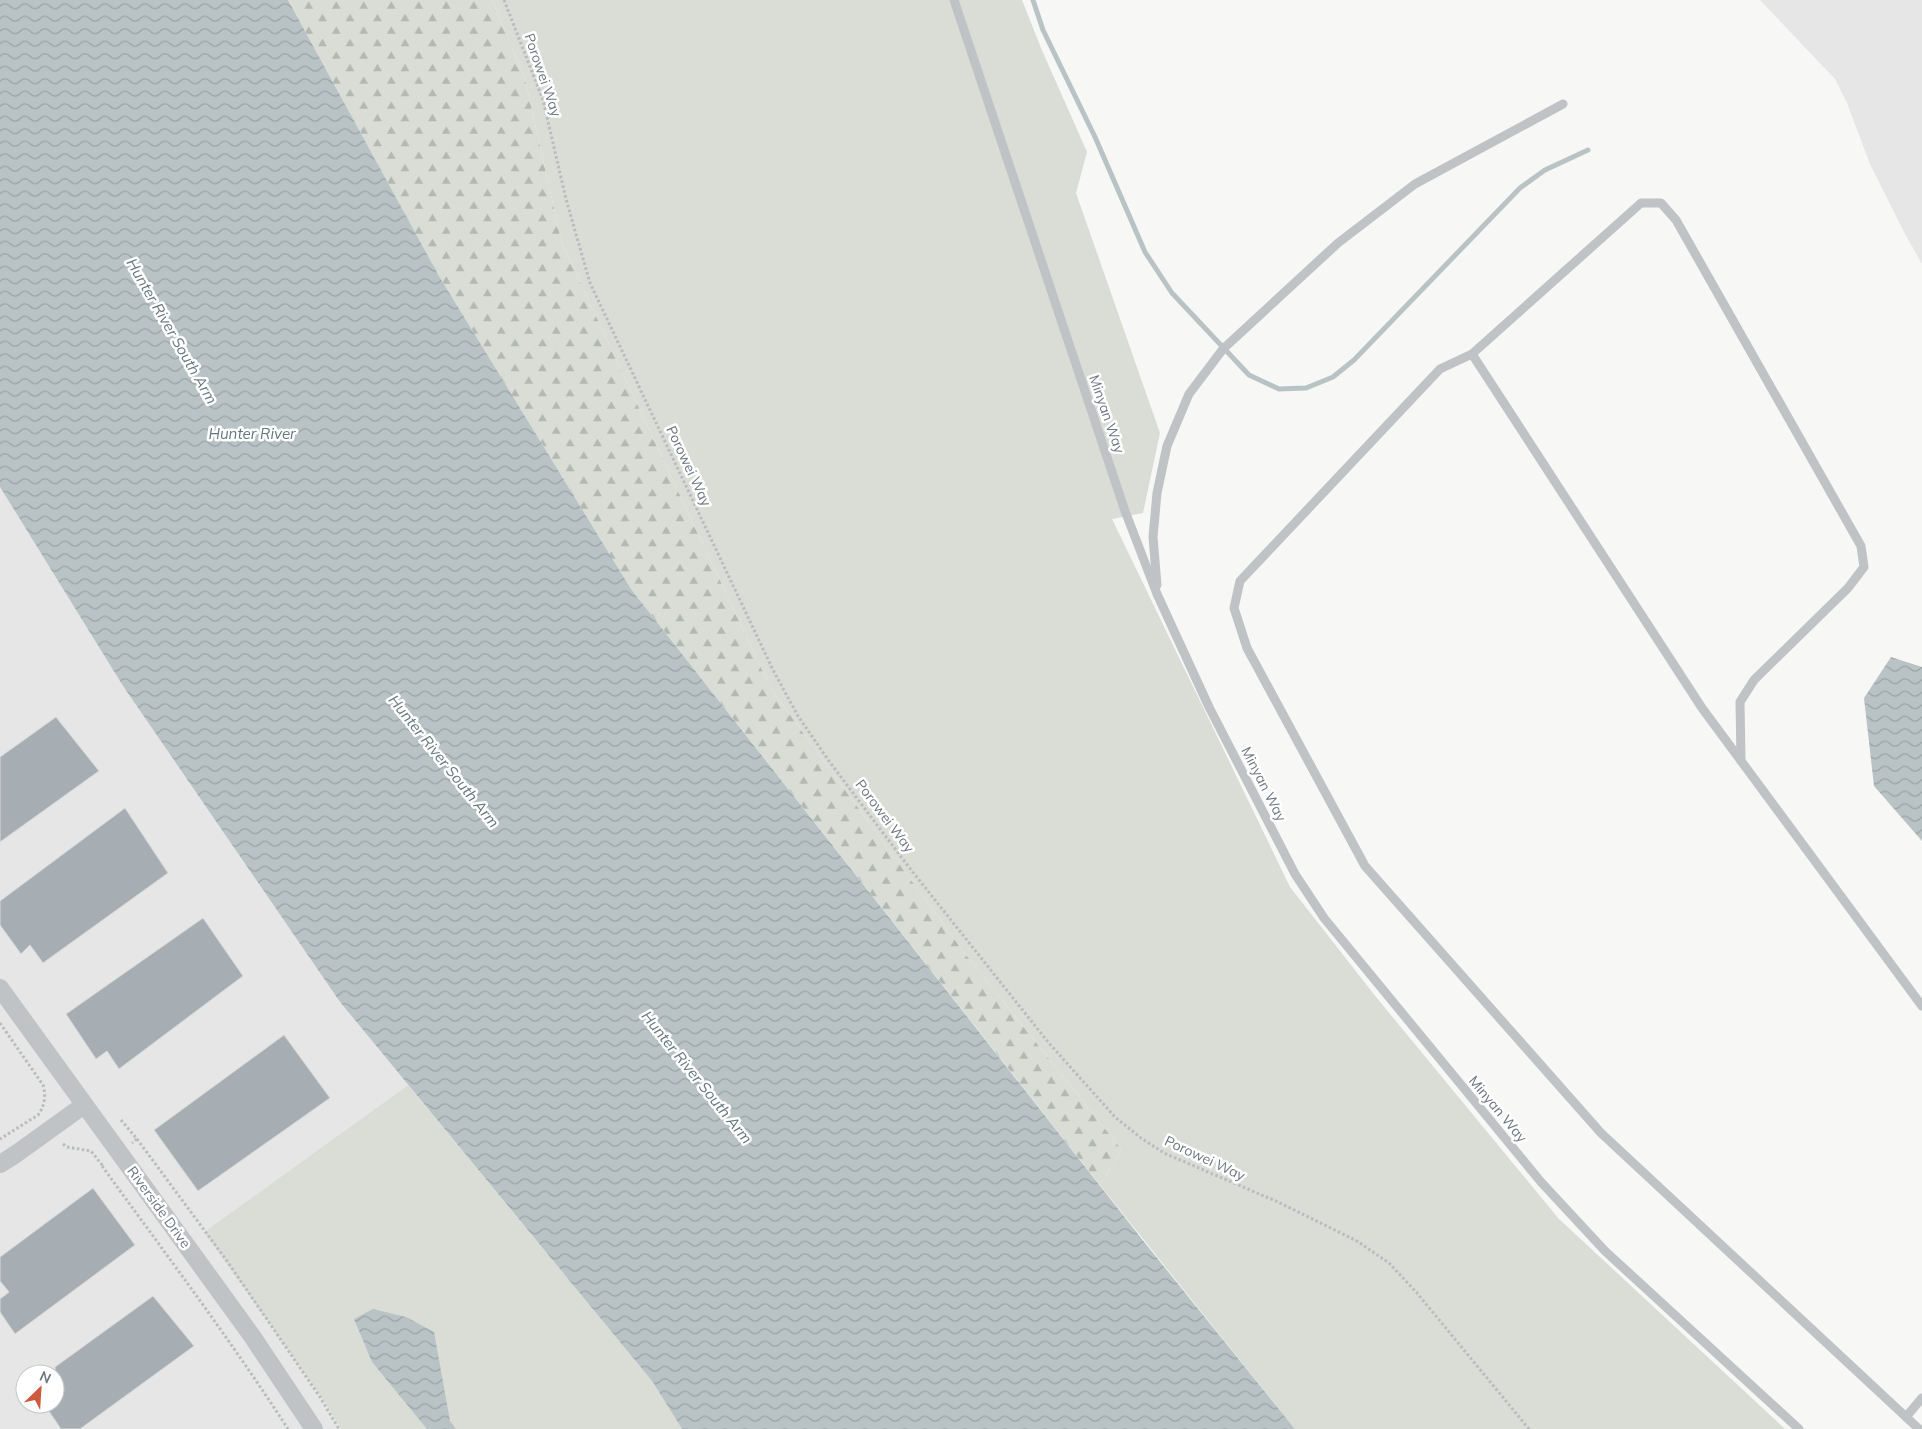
<svg xmlns="http://www.w3.org/2000/svg" width="1922" height="1429" font-family="Mulish,sans-serif">
<style>
.built{fill:#e5e6e5;fill-rule:evenodd}
.grass{fill:#d9ddd6}
.forest{fill:url(#forest-firs)}
.water{fill:url(#water-waves)}
.lines{fill:none;stroke-linecap:round;stroke-linejoin:round}
.stream{stroke:#b9c3c6;stroke-width:5}
.building{fill:#a7aeb3;stroke:#d9d9d7}
.path{stroke:#b9bcbe;stroke-width:3;stroke-dasharray:2.5 2.5;stroke-linecap:butt}
.lane{stroke:#bfc3c6;stroke-width:9}
.street{stroke:#bfc3c6;stroke-width:18}
.labels{text-anchor:middle;dominant-baseline:central;stroke-width:5;stroke-linejoin:round;paint-order:stroke}
.street-label{font-size:14px;fill:#6a7882;stroke:#fff}
.water-label{font-size:15px;font-style:italic;fill:#66787e;stroke:#fff}
</style>
<defs>
<pattern id="forest-firs" width="22" height="20" patternUnits="userSpaceOnUse" patternTransform="scale(1.25)"><rect width="22" height="20" fill="#d9ddd6"/><path d="M5 1l3.5 6h-7zM16 11l3.5 6h-7z" fill="#b4b8b3"/></pattern>
<pattern id="water-waves" width="16" height="10" patternUnits="userSpaceOnUse" patternTransform="scale(1.25)"><rect width="16" height="10" fill="#b9c3c6"/><path d="M0 5q4-4 8 0t8 0" fill="none" stroke="#9aa3a6"/></pattern>
</defs>
<rect width="100%" height="100%" fill="#f7f7f5"/>
<g class="built">
<path d="M 1760,0 L 1922,0 L 1922,264 L 1904,232 L 1870,164 L 1847,103 L 1835,79 Z"/>
<path d="M 0,487 L 123,686 L 340,1002 L 408,1085 L 204,1232 L 325,1402 L 341,1429 L 0,1429 ZM 25,1374 L 55,1374 L 55,1404 L 25,1404 Z"/>
</g>
<g class="grass">
<path d="M 492,0 L 1022,0 L 1041,48 L 1087,152 L 1076,193 L 1160,433 L 1143,513 L 1112,519 L 1290,887 L 1376,997 L 1559,1219 L 1785,1429 L 1295,1429 L 1100,1185 L 1122,1150 L 966,955 L 771,689 L 562,244 L 525,79 Z"/>
<path d="M 408,1085 L 652,1381 L 682,1429 L 341,1429 L 325,1402 L 204,1232 Z"/>
</g>
<path class="forest" d="M 288,0 L 492,0 L 525,79 L 562,244 L 771,689 L 966,955 L 1122,1150 L 1100,1185 L 631,589 L 439,276 Z"/>
<g class="water">
<path d="M 0,0 L 288,0 L 439,276 L 631,589 L 1145,1243 L 1295,1429 L 682,1429 L 652,1381 L 340,1002 L 123,686 L 0,487 Z"/>
<path d="M 1891,657 L 1922,667 L 1922,841 L 1874,786 L 1864,698 Z"/>
<path d="M 373,1309 L 406,1317 L 434,1332 L 450,1421 L 456,1429 L 427,1429 L 372,1362 L 354,1319 Z"/>
</g>
<g class="lines">
<path class="stream" d="M 1033,0 L 1043,30 L 1095,137 L 1145,252 L 1172,293 L 1249,375 L 1279,389 L 1306,388 L 1333,377 L 1354,360 L 1520,188 L 1545,170 L 1588,150"/>
</g>
<g class="building">
<path d="M 56,717 L 99,771 L 0,842 L 0,757 Z"/>
<path d="M 125,808 L 168,873 L 43,963 L 30,945 L 21,954 L 0,925 L 0,901 Z"/>
<path d="M 203,918 L 243,976 L 119,1069 L 107,1051 L 96,1059 L 66,1014 Z"/>
<path d="M 284,1035 L 330,1098 L 198,1191 L 154,1130 Z"/>
<path d="M 93,1188 L 135,1245 L 15,1334 L 0,1312 L 0,1299 L 9,1292 L 0,1281 L 0,1257 Z"/>
<path d="M 153,1296 L 194,1346 L 80,1429 L 61,1429 L 44,1404 L 55,1404 L 55,1367 Z"/>
</g>
<g class="lines">
<g class="path">
<path d="M 504,0 L 543,100 L 566,199 L 590,283 L 773,670 L 798,716 L 829,761 L 908,866 L 1048,1042 L 1115,1117 L 1141,1138 L 1164,1153 L 1278,1202 L 1357,1241 L 1389,1263 L 1417,1293 L 1529,1429"/>
<path d="M 0,1023 L 43,1085 C 46,1095 45,1106 38,1115 L 0,1139"/>
<path d="M 121,1120 L 137,1139 L 132,1143"/>
<path d="M 137,1139 L 227,1261 L 320,1397 L 339,1429"/>
<path d="M 63,1144 L 67,1147 L 91,1151 L 103,1166"/>
<path d="M 102,1166 C 165,1253 230,1339 288,1429"/>
</g>
<g class="lane">
<path d="M 954,0 L 1125,511 L 1157,594 L 1209,707 L 1295,874 L 1324,918 L 1541,1182 L 1605,1251 L 1799,1429"/>
<path d="M 1472,354 L 1702,708 L 1922,1006"/>
<path d="M 1157,585 L 1153,537 L 1157,493 L 1167,446 L 1189,394 L 1223,349 L 1338,243 L 1415,184 L 1563,104"/>
<path d="M 1741,761 L 1740,702 L 1754,680 L 1848,588 L 1864,567 L 1861,546 L 1676,220 L 1661,203 L 1641,203 L 1472,354 L 1440,369 L 1240,581 L 1234,608 L 1247,648 L 1365,866 L 1601,1133 L 1919,1429"/>
<path d="M 1906,1417 L 1922,1398"/>
</g>
<g class="street">
<path d="M 0,988 L 252,1336 L 314,1429"/>
<path d="M 0,1164 L 16,1154 L 84,1105"/>
</g>
</g>
<g class="labels">
<g class="street-label">
<text transform="translate(543 75) rotate(71)">Porowei Way</text>
<text transform="translate(1107 414) rotate(71)">Minyan Way</text>
<text transform="translate(689 466) rotate(65)">Porowei Way</text>
<text transform="translate(1264 784) rotate(63)">Minyan Way</text>
<text transform="translate(885 816) rotate(53)">Porowei Way</text>
<text transform="translate(1498 1109) rotate(50)">Minyan Way</text>
<text transform="translate(1205 1158) rotate(25)">Porowei Way</text>
<text transform="translate(159 1207) rotate(54)">Riverside Drive</text>
</g>
<g class="water-label">
<text transform="translate(172 331) rotate(60)">Hunter River South Arm</text>
<text x="252" y="433">Hunter River</text>
<text transform="translate(444 761) rotate(51)">Hunter River South Arm</text>
<text transform="translate(697 1077) rotate(51)">Hunter River South Arm</text>
</g>
</g>
<g transform="translate(40 1389) rotate(25)"><circle r="24" fill="#ffffff" stroke="#c3c9cd"/>
<path d="M0-4L9 19L0 12L-9 19Z" fill="#ce593e"/>
<text y="-8" font-size="14" font-weight="bold" text-anchor="middle" fill="#6a7882">N</text>
</g>
</svg>
